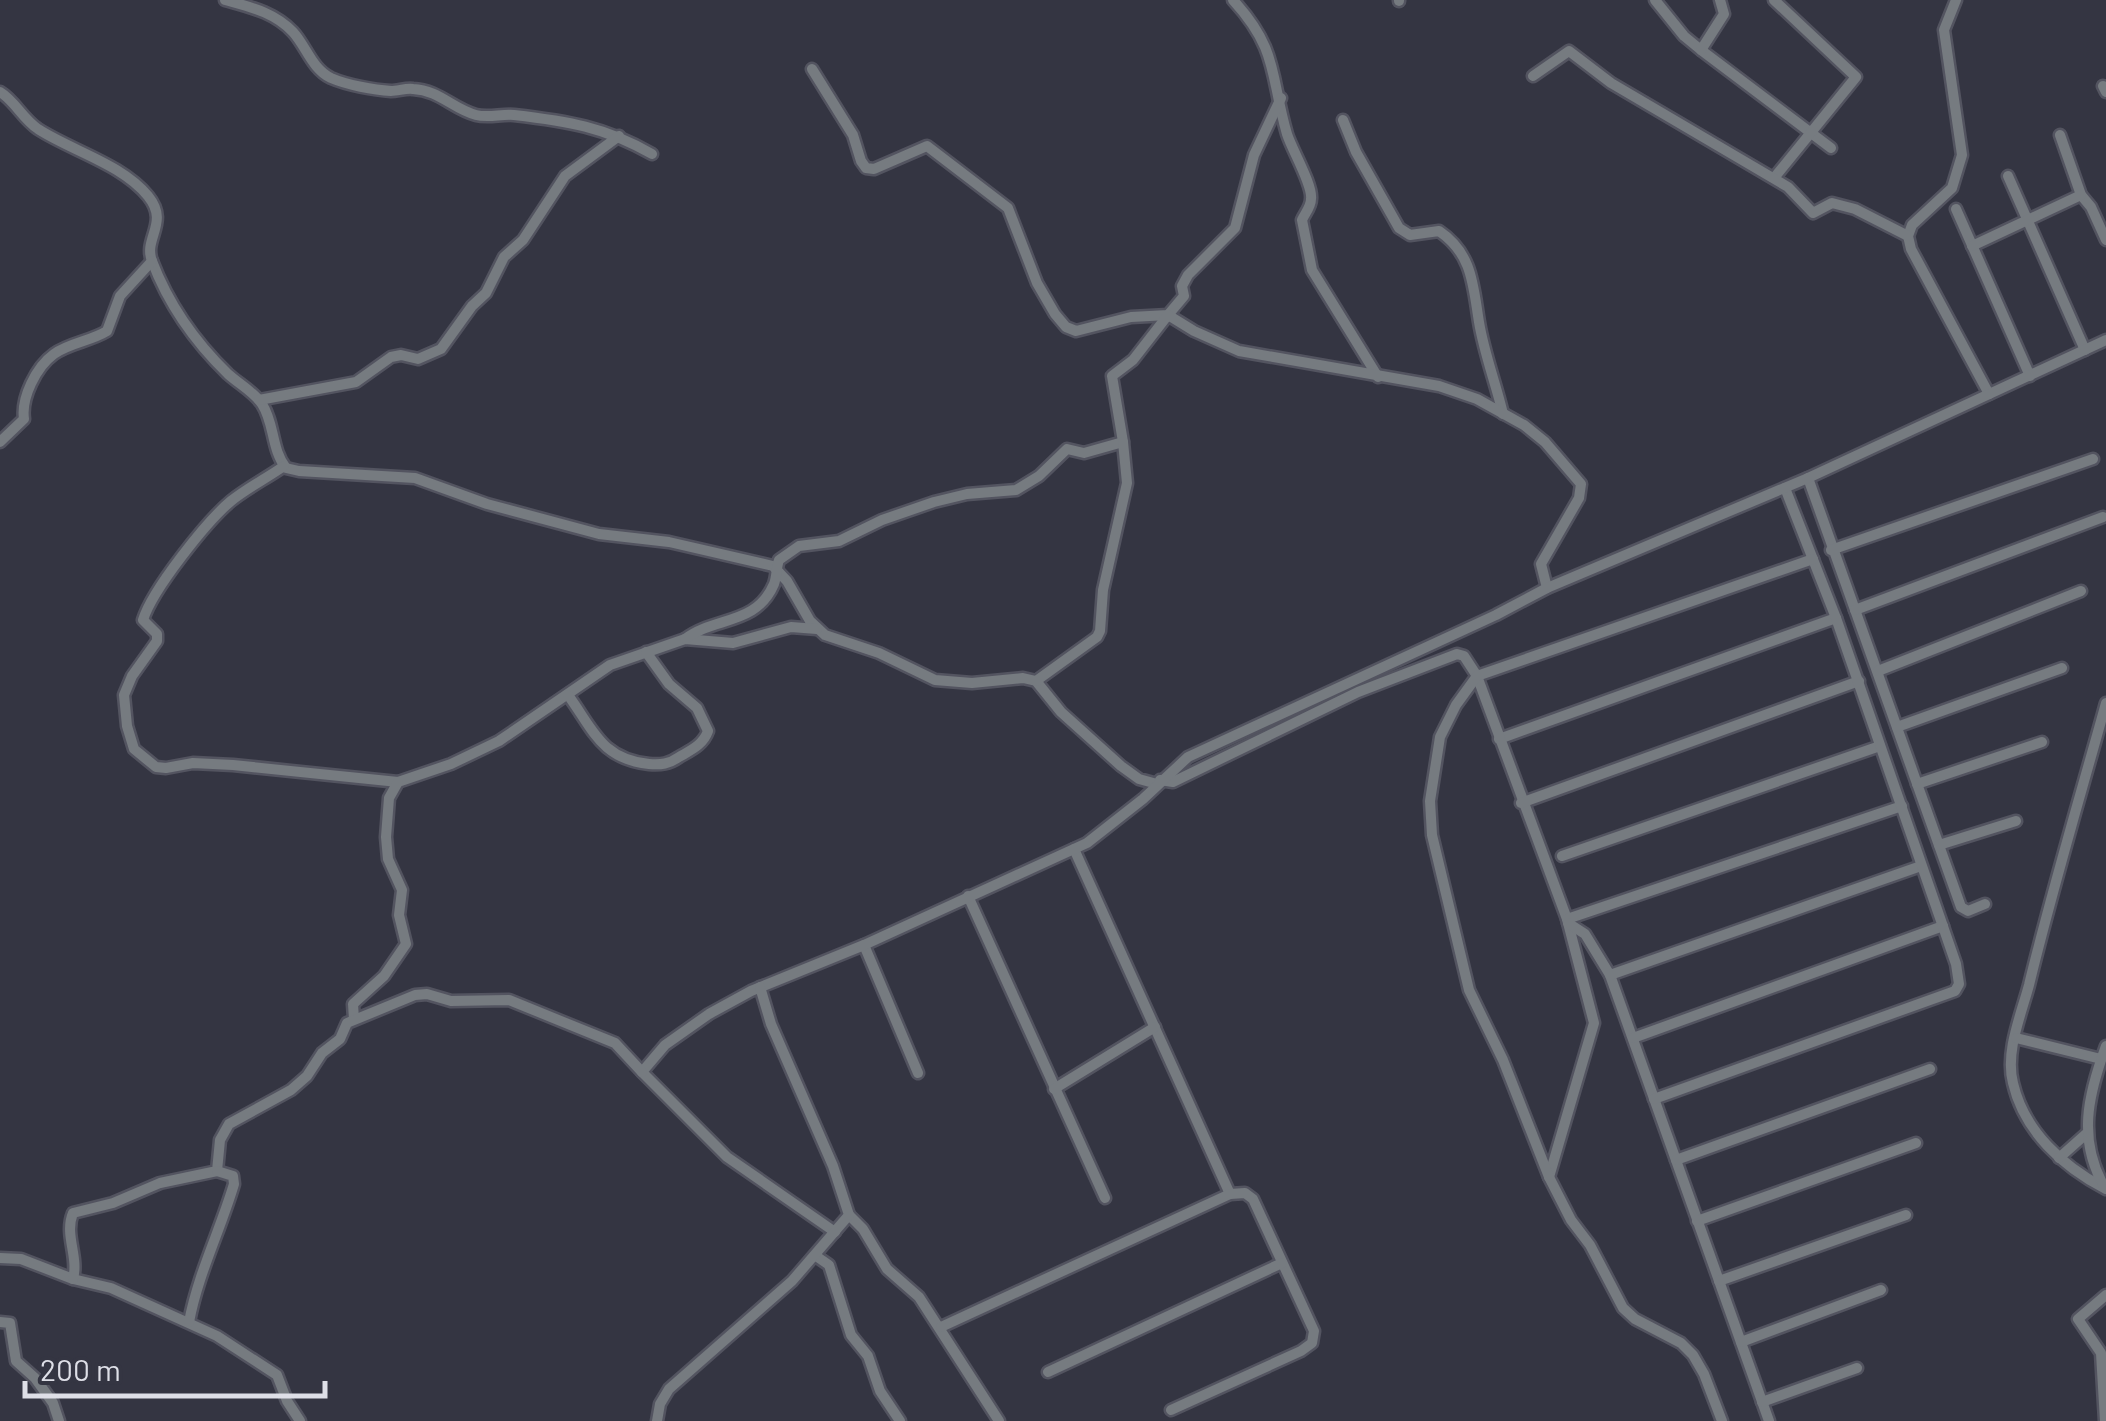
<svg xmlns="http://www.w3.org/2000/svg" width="2106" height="1421" font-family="Barlow,sans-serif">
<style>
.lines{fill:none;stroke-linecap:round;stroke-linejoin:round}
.minor-casing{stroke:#535460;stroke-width:15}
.minor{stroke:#767b80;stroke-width:10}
</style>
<rect width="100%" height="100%" fill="#343542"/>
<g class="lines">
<defs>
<g id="minor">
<path d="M 225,0 C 250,7 274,12 293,32 C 306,46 312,69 331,78 C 347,85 374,90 391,91 C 398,91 406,88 413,89 C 439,90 453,109 476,115 C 488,118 501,114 514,115 C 567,121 605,127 652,154"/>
<path d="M 1233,0 C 1279,50 1270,76 1287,134 C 1292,150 1313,185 1311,199 C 1311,207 1305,213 1302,220 L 1312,270 L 1378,377"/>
<path d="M 1655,0 L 1684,36 L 1701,50 L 1831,148"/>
<path d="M 1774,0 L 1856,77 L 1774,178"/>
<path d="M 1956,0 L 1944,30 L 1962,155 L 1952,188 L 1912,225 L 1908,236 L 1911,249 L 1989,394"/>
<path d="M 1399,1 L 1399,0"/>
<path d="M 1701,50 L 1724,14 L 1720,0"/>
<path d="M 812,69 L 853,135 L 861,161 L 866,168 L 874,169 L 927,146 L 1008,208 L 1037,283 L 1055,314 L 1066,327 L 1076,331 L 1131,317 L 1168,315 L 1184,296 L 1182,286 L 1188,275 L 1235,228 L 1254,155 L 1281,98"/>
<path d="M 1533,76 L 1569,51 L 1611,83 L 1788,187 L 1813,213 L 1832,203 L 1855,209 L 1908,236"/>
<path d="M 2103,86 L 2106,92"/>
<path d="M 0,92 C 15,101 22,118 38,129 C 72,151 122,164 148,196 C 170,223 143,238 152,261 C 168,303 195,342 228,374 C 239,384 254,392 262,404 C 275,424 271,449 286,468 L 299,471 L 415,478 L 487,504 L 599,534 L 669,542 L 773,566 L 787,581 L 810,621 L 825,635 L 879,653 L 935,680 L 972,683 L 1023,678 L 1036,681 L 1061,712 L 1121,766 L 1139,779 L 1157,784"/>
<path d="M 1343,120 L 1356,152 L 1399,228 L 1410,235 L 1439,231 C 1473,254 1473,286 1479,322 C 1484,353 1496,384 1503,414"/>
<path d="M 2060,135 L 2081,195 L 2091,207 L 2106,240"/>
<path d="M 2008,176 L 2085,350"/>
<path d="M 1956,209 L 2030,376"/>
<path d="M 1972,246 L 2081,195"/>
<path d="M 259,400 L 356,382 L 391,357 L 401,355 L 418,359 L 441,349 L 472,306 L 486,293 L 504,257 L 523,240 L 565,176 L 619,136"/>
<path d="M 0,442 L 24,419 C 21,398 36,367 54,354 C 69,343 91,341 107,331 L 120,296 L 152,261"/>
<path d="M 284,466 C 267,478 247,488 231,501 C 207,521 152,590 143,620 L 157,634 L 157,641 L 132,676 L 124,695 L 127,726 L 134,749 L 156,767 L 166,768 L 193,763 L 233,765 L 398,782 L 451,764 L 499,741 L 610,665 L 685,639 L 733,643 L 791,627 L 817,629"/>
<path d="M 1808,478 L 1961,907 L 1968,911 L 1985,904"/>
<path d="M 1831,550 L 2093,459"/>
<path d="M 1855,610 L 2103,517"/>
<path d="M 685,639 C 715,616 756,626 774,584 C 777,576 776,568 779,560 L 799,546 L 839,541 L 882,520 L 934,502 L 967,494 L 1016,490 L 1039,476 L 1067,449 L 1084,453 L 1123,442 L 1112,376 L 1133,360 L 1168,315 L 1194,331 L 1239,351 L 1439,386 L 1477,399 L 1524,425 L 1545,442 L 1581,484 L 1579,498 L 1541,564 L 1547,588"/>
<path d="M 1878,671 L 2081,591"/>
<path d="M 1036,681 L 1097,637 L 1100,631 L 1103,590 L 1127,483 L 1123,442"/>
<path d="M 568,695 C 593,729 601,759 649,764 C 661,765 669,764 679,757 C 691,750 703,745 708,731 L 697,708 L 669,684 L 646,652"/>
<path d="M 2106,703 C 2080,797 2052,890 2029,985 C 2021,1015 2005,1052 2013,1083 C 2024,1131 2063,1167 2106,1189"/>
<path d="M 1897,727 L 2062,668"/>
<path d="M 1499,739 L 1836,618"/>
<path d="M 1160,780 L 1173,782 L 1358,692 L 1457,654 L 1464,656 L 1477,676 L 1567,919 L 1594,1023 L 1549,1177"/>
<path d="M 1917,784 L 2042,742"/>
<path d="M 1521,803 L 1859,681"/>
<path d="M 1939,845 L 2016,821"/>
<path d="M 1074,849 L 1230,1194"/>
<path d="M 1562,856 L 1880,746"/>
<path d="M 968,896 L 1105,1198"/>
<path d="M 1567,919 L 1902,806"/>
<path d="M 1568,923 L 1585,934 L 1610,975 L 1769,1421"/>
<path d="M 864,945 L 918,1073"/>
<path d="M 1610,975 L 1921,866"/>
<path d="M 354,1019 L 353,1004 L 384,976 L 406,944 L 399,915 L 402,890 L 388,859 L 386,837 L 389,798 L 398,782"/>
<path d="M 1633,1038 L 1943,926"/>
<path d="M 2016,1038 L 2101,1059"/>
<path d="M 1054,1089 L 1155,1027"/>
<path d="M 1654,1099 L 1955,991 L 1959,984 L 1956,964 L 1836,618 L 1785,488"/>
<path d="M 2059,1158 L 2086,1134"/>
<path d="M 1676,1160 L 1930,1069"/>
<path d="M 2105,1188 C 2077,1140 2088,1095 2106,1046"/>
<path d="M 849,1215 L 863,1229 L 887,1269 L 919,1297 L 999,1421"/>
<path d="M 1697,1221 L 1916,1143"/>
<path d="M 835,1232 L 727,1157 L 642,1072 L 665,1045 L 709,1014 L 751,991 L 864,945 L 1087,843 L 1143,799 L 1188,757 L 1496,615 L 1547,588 L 1808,478 L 2106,340"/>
<path d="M 816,1256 L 829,1265 L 851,1335 L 868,1356 L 880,1391 L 900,1421"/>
<path d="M 0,1258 L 21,1259 L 73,1279 L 111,1288 L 217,1336 L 277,1375 L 287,1401 L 300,1421"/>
<path d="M 73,1279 C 79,1256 64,1235 73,1213 L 113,1203 L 160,1183 L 217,1171 L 220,1140 L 229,1124 L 291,1090 L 307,1076 L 322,1053 L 340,1039 L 347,1023 L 415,995 L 427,994 L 451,1001 L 509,1000 L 615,1043 L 642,1072"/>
<path d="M 1719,1281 L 1906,1215"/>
<path d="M 0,1322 L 10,1323 L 16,1361 L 35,1378 L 53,1403 L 59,1421"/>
<path d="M 189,1322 C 198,1274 220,1231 234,1184 L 233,1176 L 217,1171"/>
<path d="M 941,1327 L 1230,1194 L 1245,1193 L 1253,1199 L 1314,1331 L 1312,1343 L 1301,1351 L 1171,1410"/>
<path d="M 1741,1342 L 1881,1290"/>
<path d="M 1048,1372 L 1282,1263"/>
<path d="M 1762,1402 L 1857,1368"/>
<path d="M 657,1421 L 660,1404 L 669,1389 L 792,1281 L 849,1215 L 833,1166 L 771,1024 L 760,987"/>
<path d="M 1722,1421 L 1704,1374 L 1693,1355 L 1681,1343 L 1635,1319 L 1623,1308 L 1590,1245 L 1571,1220 L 1549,1177 L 1503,1060 L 1469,990 L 1432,835 L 1430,801 L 1440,737 L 1456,705 L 1477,676 L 1813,559"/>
<path d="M 2105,1421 L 2101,1353 L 2078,1319 L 2106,1295"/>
</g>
</defs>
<use href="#minor" class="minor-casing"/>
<use href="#minor" class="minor"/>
</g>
<path d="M25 1381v15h300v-15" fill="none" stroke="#dedfe7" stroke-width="5"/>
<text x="40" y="1381" font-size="30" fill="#dedfe7" stroke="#343542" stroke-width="8" paint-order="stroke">200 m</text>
</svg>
